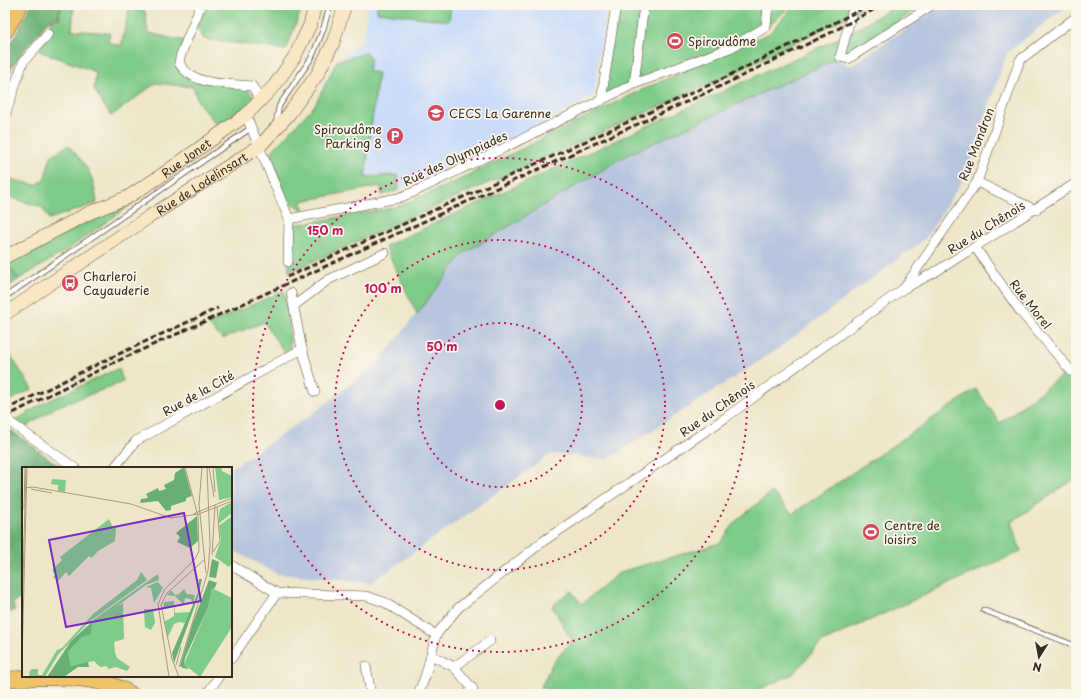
<svg xmlns="http://www.w3.org/2000/svg" width="1081" height="699" viewBox="0 0 1081 699" font-family="'Playpen Sans',sans-serif">
<rect width="100%" height="100%" fill="#fbf7ec"/>
<filter id="ink" filterUnits="userSpaceOnUse"><feTurbulence type="fractalNoise" baseFrequency=".025" numOctaves="2"/><feDisplacementMap in="SourceGraphic" scale="8" xChannelSelector="R" yChannelSelector="G"/><feConvolveMatrix kernelMatrix="1 2 1 2 8 2 1 2 1" color-interpolation-filters="sRGB"/></filter>
<filter id="wash" filterUnits="userSpaceOnUse"><feTurbulence type="fractalNoise" baseFrequency=".012" numOctaves="4" result="noise"/><feDisplacementMap in="SourceGraphic" scale="16" xChannelSelector="R" yChannelSelector="G"/><feGaussianBlur stdDeviation="0.9" result="paint"/><feColorMatrix in="noise" values="0 0 0 0 0 0 0 0 0 0 0 0 0 0 0 0 0 1.4 0 .05"/><feComposite in="paint" operator="in"/></filter>
<g filter="url(#wash)">
<rect width="100%" height="100%" fill="#ede6c8"/>
<polygon fill="#cadcf9" points="368,5 607,5 594,95 551,120 445,173 382,195 380,186 302,201 303,210 271,152 315,105 337,61 362,40"/>
<polygon fill="#b7c5de" points="942,5 1068,5 1007,53 965,176 926,238 775,351 608,459 551,454 371,583 277,574 231,549 231,469 312,414 378,363 463,254 627,155 835,58 850,66"/>
<g fill="#7fcb89" stroke="#5d7a54">
<polygon points="61,5 74,5 72,30 110,33 108,42 121,46 130,5 140,5 140,10 145,11 148,33 186,41 179,63 192,77 245,85 255,100 218,126 198,102 193,87 156,83 111,116 94,90 96,72 39,51 49,34 51,20 59,23"/>
<polygon points="207,5 303,5 286,50 204,39 197,27"/>
<polygon points="377,5 451,5 449,21 377,12"/>
<polygon points="616,5 791,5 766,29 601,101"/>
<polygon points="794,5 858,5 859,11 732,74 289,272 289,224 301,224 396,207 457,181 637,92 770,33"/>
<polygon points="897,5 921,5 848,59 840,57 627,155 463,254 417,314 385,246 846,35"/>
<polygon points="366,53 371,58 368,71 378,73 365,177 398,175 399,190 382,195 380,186 302,201 303,210 286,200 271,152 315,105 337,61"/>
<path d="M68,145C88,167 93,173 97,203L49,219L42,207L5,196V178L36,185L44,180L51,156Z"/>
<polygon points="140,198 64,252 19,279 5,261 76,227"/>
<polygon points="284,291 289,323 290,349 284,352 264,322 222,339 208,324"/>
<polygon points="5,347 32,389 5,403"/>
<polygon points="119,368 123,382 56,407 25,428 11,423 44,403"/>
<polygon points="1070,369 1076,376 1076,478 1011,522 1021,551 822,642 793,674 749,694 561,694 541,687 552,664 572,641 552,606 571,591 582,604 620,572 720,543 737,520 772,492 792,514 976,389 1000,423"/>
</g>
<g fill="#67af75" stroke="#516c4a">
<polygon points="31,5 60,5 58,20 50,19 12,66 5,87 5,55"/>
<polygon points="5,261 19,279 5,290"/>
<polygon points="5,426 62,468 23,468 23,597 13,603 15,610 5,615"/>
</g>
</g>
<g filter="url(#ink)">
<g fill="none" stroke-linecap="round" stroke-linejoin="round">
<defs>
<g id="lane">
<polyline points="276,123 279,106 312,57 323,30 330,5"/>
<polyline points="5,297 251,128"/>
<polyline points="983,610 1076,646"/>
</g>
<g id="street">
<path d="M201,5L181,54L179,63C193,87 227,83 252,86L261,101"/>
<polyline points="854,5 840,57 848,59 932,5"/>
<polyline points="634,84 644,5"/>
<polyline points="601,101 616,5"/>
<polyline points="246,115 289,219 288,262"/>
<polyline points="5,116 23,62 48,34"/>
<polyline points="977,182 1036,210"/>
<polyline points="289,219 398,198 414,192 634,84 730,48 766,27 768,5"/>
<polyline points="975,247 1020,311 1072,372"/>
<polyline points="904,288 977,182 1020,60 1076,17"/>
<polyline points="291,293 302,349 315,392"/>
<polyline points="295,305 328,280 385,253"/>
<polyline points="5,414 11,423 75,468"/>
<polyline points="114,468 136,441 302,349"/>
<polyline points="231,565 277,593 366,596 384,602 436,635"/>
<polyline points="431,655 454,667 473,689 467,694"/>
<polyline points="231,659 277,593"/>
<polyline points="366,666 371,694"/>
<polyline points="454,667 490,641"/>
<polyline points="207,694 219,676"/>
<polyline points="418,694 425,677 436,635 458,608 545,540 725,418 903,289 935,272 1076,183"/>
</g>
<g id="secondary">
<path id="s1" d="M5,257L89,213L128,197L159,177L246,115L275,85L295,56L310,25L315,5"/>
<path id="s2" d="M5,314L149,217L260,146L289,114L317,75L333,43L345,5"/>
</g>
<path id="primary" d="M5,679C43,678 98,673 131,694"/>
<polyline id="highway" points="5,30 19,5"/>
</defs>
<use href="#lane" stroke="#564638" stroke-width="6"/>
<use href="#street" stroke="#564638" stroke-width="10"/>
<use href="#secondary" stroke="#564638" stroke-width="14"/>
<use href="#primary" stroke="#564638" stroke-width="16"/>
<use href="#highway" stroke="#564638" stroke-width="18"/>
<use href="#lane" stroke="#fff" stroke-width="4.5"/>
<use href="#street" stroke="#fff" stroke-width="9"/>
<use href="#secondary" stroke="#f9e7c3" stroke-width="13"/>
<use href="#primary" stroke="#f1c369" stroke-width="15"/>
<use href="#highway" stroke="#f1c369" stroke-width="17"/>
<g stroke="#3b2a1e" stroke-width="3" stroke-dasharray="6 3" stroke-linecap="butt">
<polyline points="287,277 718,81 870,5"/>
<polyline points="5,410 108,359 218,308"/>
<polyline points="5,417 111,364 721,86 830,33 882,5"/>
</g>
</g>
</g>
<g fill="none" stroke="#c2185b" stroke-width="2" stroke-dasharray="2 4">
<circle cx="500" cy="405" r="82"/>
<circle cx="500" cy="405" r="165"/>
<circle cx="500" cy="405" r="247"/>
</g>
<defs>
<symbol id="stadium-disc" viewBox="-11 -11 22 22"><circle r="9.5" fill="#d1495b" stroke="#fbf7ec"/><path d="M0-5a6.5 5 0 1 0 0 10a6.5 5 0 1 0 0-10ZM-3.5-1.8h7v3.6h-7Z" fill="#fff"/></symbol>
<symbol id="school-disc" viewBox="-11 -11 22 22"><circle r="9.5" fill="#d1495b" stroke="#fbf7ec"/><path d="M0-5L7-2L0 1L-7-2ZM-4 1L0 2.5L4 1V4Q0 6-4 4Z" fill="#fff"/></symbol>
<symbol id="parking-disc" viewBox="-11 -11 22 22"><circle r="9.5" fill="#d1495b" stroke="#fbf7ec"/><path d="M-3.5-5.5H1a3.5 3.5 0 0 1 0 7H-1V5.5H-3.5ZM-1-3.4V-.6H.8a1.4 1.4 0 0 0 0-2.8Z" fill="#fff"/></symbol>
<symbol id="bus-disc" viewBox="-11 -11 22 22"><circle r="9.5" fill="#d1495b" stroke="#fbf7ec"/><path d="M-5-6H5V4H4V6H2V4H-2V6H-4V4H-5ZM-3.5-4V0h7V-4ZM-3.5 1.2v1.5H-2V1.2ZM2 1.2v1.5H3.5V1.2Z" fill="#fff"/></symbol>
</defs>
<g fill-rule="evenodd">
<use href="#stadium-disc" x="665" y="31" width="20" height="20"/>
<use href="#school-disc" x="426" y="103" width="20" height="20"/>
<use href="#parking-disc" x="385" y="126" width="20" height="20"/>
<use href="#bus-disc" x="60" y="273" width="20" height="20"/>
<use href="#stadium-disc" x="861" y="522" width="20" height="20"/>
</g>
<g text-anchor="middle" dominant-baseline="central" stroke-width="3.5" stroke-linejoin="round" paint-order="stroke">
<g font-size="12" fill="#3b2a1e" stroke="#fbf7ec" text-anchor="start">
<text x="688" y="41">Spiroudôme</text>
<text x="449" y="113">CECS La Garenne</text>
<text x="382" y="129" text-anchor="end">Spiroudôme<tspan x="382" dy="14">Parking 8</tspan></text>
<text x="83" y="276">Charleroi<tspan x="83" dy="14">Cayauderie</tspan></text>
<text x="884" y="525">Centre de<tspan x="884" dy="14">loisirs</tspan></text>
</g>
<g font-size="12" fill="#3b2a1e" stroke="#fbf7ec">
<text transform="translate(976 144) rotate(-69)">Rue Mondron</text>
<text stroke="none"><textPath href="#s1" startOffset="207">Rue Jonet</textPath></text>
<text transform="translate(455 158) rotate(-25)">Rue des Olympiades</text>
<text stroke="none"><textPath href="#s2" startOffset="236">Rue de Lodelinsart</textPath></text>
<text transform="translate(986 227) rotate(-32)">Rue du Chênois</text>
<text transform="translate(1031 304) rotate(52)">Rue Morel</text>
<text transform="translate(198 393) rotate(-29)">Rue de la Cité</text>
<text transform="translate(717 408) rotate(-35)">Rue du Chênois</text>
</g>
</g>
<g transform="translate(22 467)">
<rect width="210" height="210" fill="#ede6c8"/>
<path d="M193,0H199L200,4L210,9V30L197,33ZM30,12L44,13L43,25L36,24V18L29,17ZM210,35V46L196,57L198,42ZM210,49V96L207,100L193,90L199,73L197,59ZM87,52L91,61H94L93,74L76,84L70,91L67,89L47,109L44,105L36,114L31,110L33,108L30,103L40,93L38,90ZM119,105L125,113L67,155L36,188L23,210H7L8,203L11,202H16V208H20L35,183L40,181L71,147L115,113ZM136,107L137,113L124,118L94,140L101,136L102,172L92,175L93,186L95,191L108,200L105,204L94,200L86,202L85,199L78,200L72,194L49,199L46,185L60,170L67,167L71,153ZM136,115L141,121L132,136L129,121L124,120ZM190,121L210,131V160L178,210L162,197L186,140ZM162,122L165,127L173,128L171,137L169,132L163,131L162,138L153,129L145,128L149,123L153,128L157,127ZM152,134L153,146L168,145L163,156L157,155L152,157L146,170L142,155L152,149V139L141,141L142,135ZM122,142H131L133,156L129,163L123,160Z" fill="#7fcb89"/>
<path d="M162,0L170,29L164,31V34L149,39V43L144,44L136,34L118,36L119,32L126,31L124,27L136,21L137,24L144,22L142,18L152,13L153,6ZM175,49L176,74L168,81L155,75L158,70L154,66ZM190,92L197,95L194,111L187,110ZM177,112H180L176,130L152,196L150,186L176,126ZM187,113L195,116L192,122L190,121L186,140L163,191L162,197L167,202L161,201L158,199L171,155ZM70,155L69,167L60,170L46,185L49,199L66,195L67,200H56L42,210H25L49,174Z" fill="#67af75"/>
<path fill="none" stroke="#a69b84" stroke-width="1" d="M180,0L177,37L184,106M187,0L192,30M191,0L193,25M2,21L11,20L109,37L149,51L177,47L210,34M9,22L30,26M2,42L3,0M171,47L210,31M191,85L198,74L195,40M190,88L193,38M0,93L1,71M0,149L4,0M0,194L5,0M154,198L159,180M157,200L186,104L188,78L185,0M147,210L136,137L143,122L173,92L177,84L176,49L163,0M157,210L150,192L139,138L145,126L182,93"/>
<path fill="#7b2cbf" fill-opacity="0.15" stroke="#7b2cbf" stroke-width="2" d="M162,46L179,134L44,160L27,73Z"/>
<rect width="210" height="210" fill="none" stroke="#3b2a1e" stroke-width="2"/>
</g>
<circle cx="500" cy="405" r="6" fill="#c2185b" stroke="#fbf7ec" stroke-width="2"/>
<g font-size="12" text-anchor="middle" font-weight="bold" fill="#c2185b" stroke="#fbf7ec" stroke-width="3.5" stroke-linejoin="round" paint-order="stroke">
<text x="325" y="235">150 m</text>
<text x="383" y="293">100 m</text>
<text x="442" y="351">50 m</text>
</g>
<rect width="1081" height="699" fill="none" stroke="#fbf7ec" stroke-width="20"/>
<g transform="translate(1039 657) rotate(191)" stroke="#fbf7ec" stroke-width="3" paint-order="stroke">
<path d="M0-3L7 15L0 10L-7 15Z" fill="#3b2a1e"/>
<text y="-6" font-size="11" font-weight="bold" text-anchor="middle" fill="#3b2a1e">N</text>
</g>
</svg>
